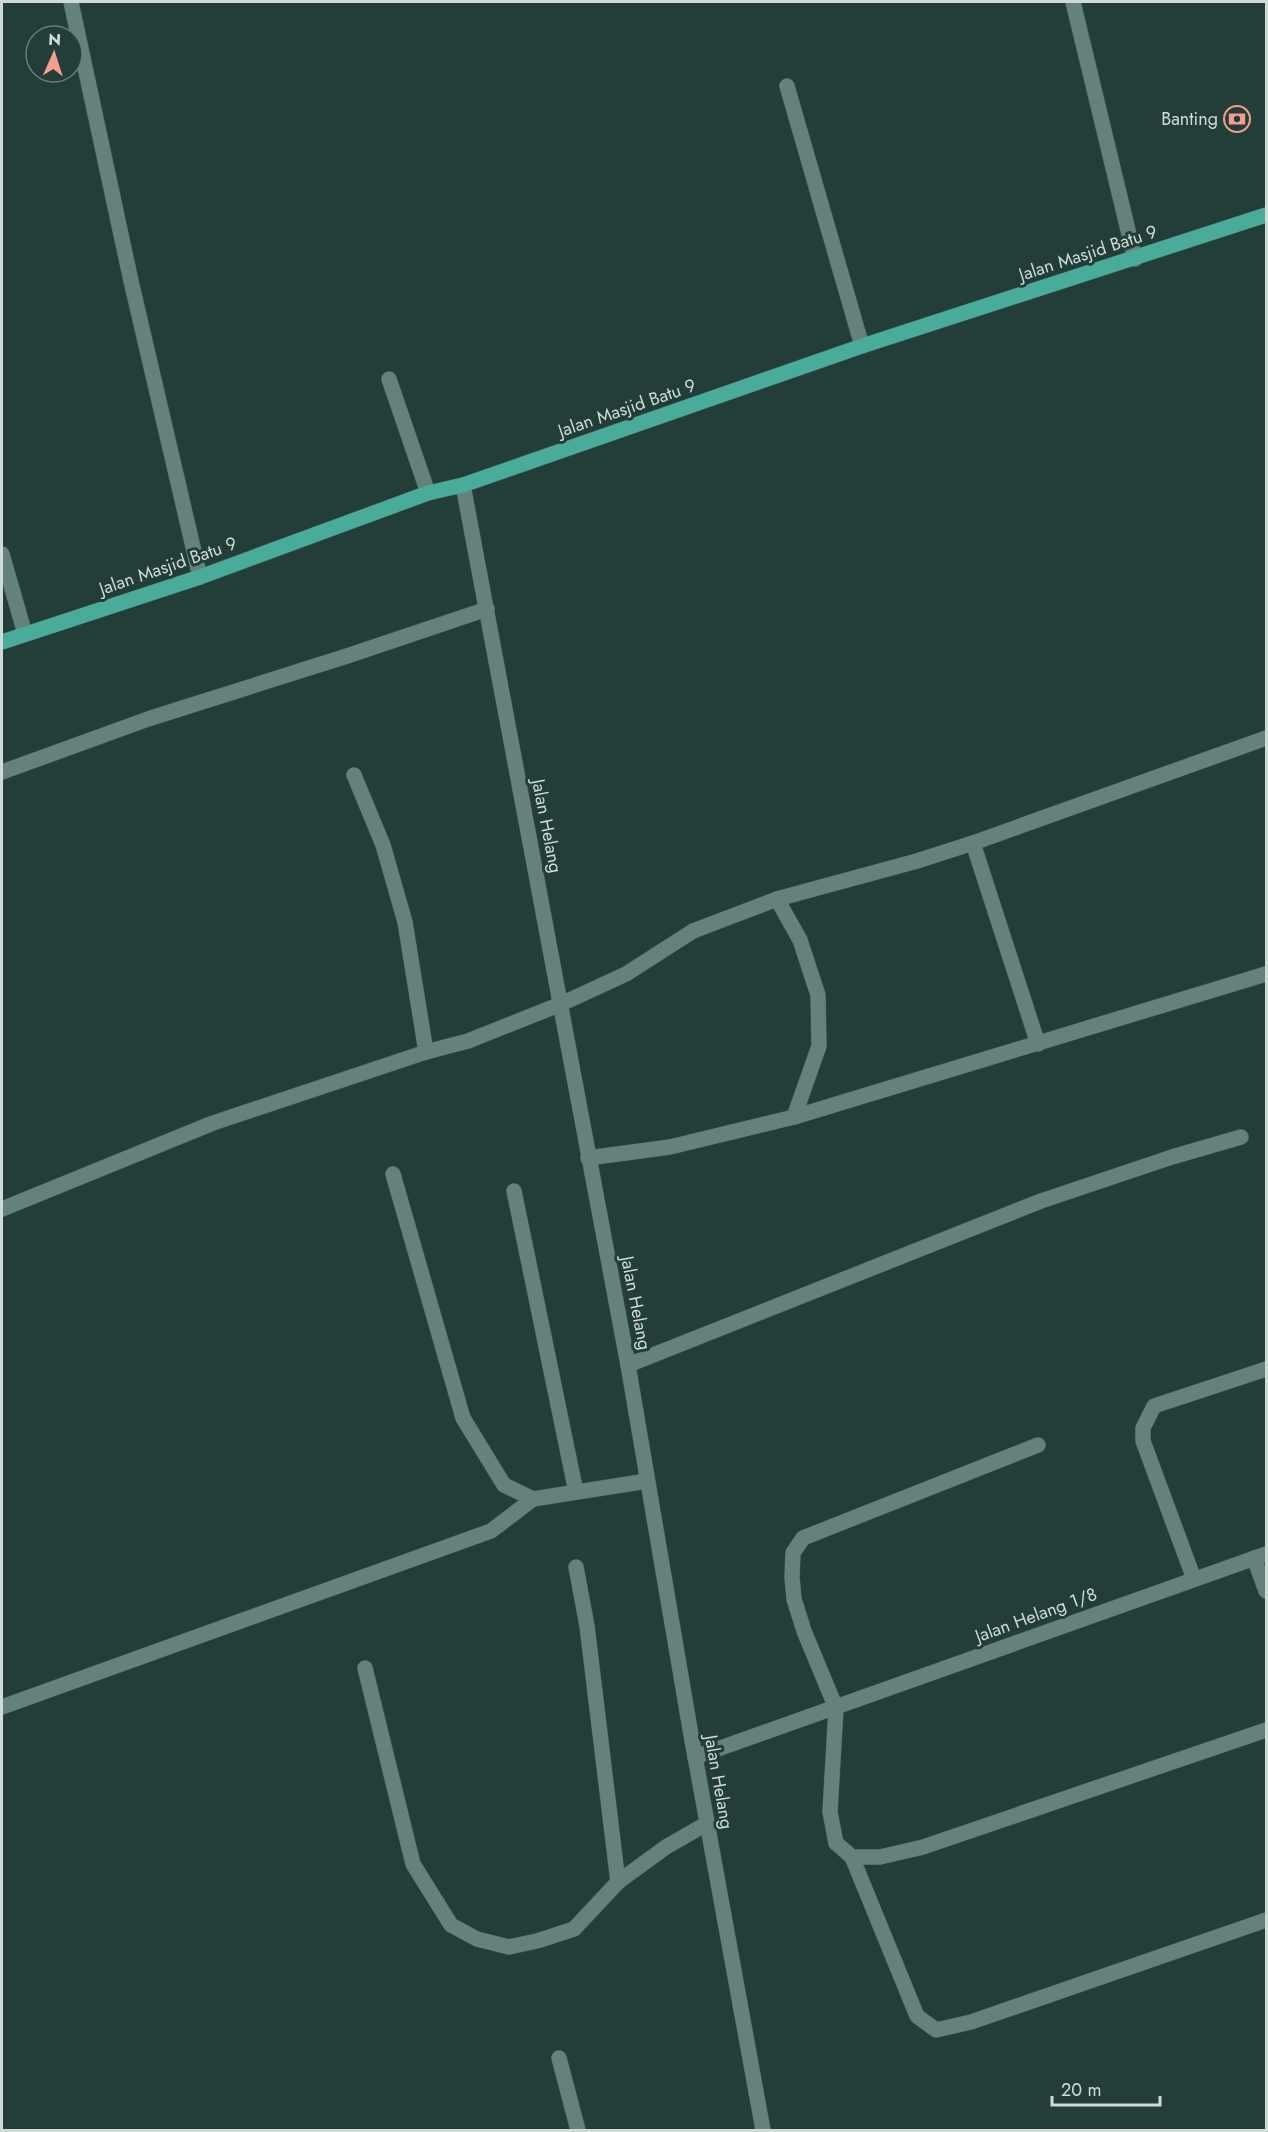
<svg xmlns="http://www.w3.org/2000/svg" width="1268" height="2132" viewBox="0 0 1268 2132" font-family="Jost,sans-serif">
<rect width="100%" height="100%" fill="#233d38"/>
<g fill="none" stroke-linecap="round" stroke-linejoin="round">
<defs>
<g id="minor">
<polyline points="71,2 131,281 200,577"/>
<polyline points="1073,2 1135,259"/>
<polyline points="787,86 862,346"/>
<polyline points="389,379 428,493"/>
<polyline points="463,485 628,1365 690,1729 763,2130"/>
<polyline points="2,554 25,634"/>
<polyline points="2,772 148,719 347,656 487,609"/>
<polyline points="354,775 383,845 405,922 426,1052"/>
<polyline points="973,843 1038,1044"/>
<polyline points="777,899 800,940 818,995 819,1046 794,1117"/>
<polyline points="588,1158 670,1147 794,1117 1266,974"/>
<polyline points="393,1174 463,1418 504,1485 533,1499"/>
<polyline points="514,1191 576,1492"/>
<polyline points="2,1209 213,1123 426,1052 468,1041 561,1004 626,974 693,931 777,899 917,861 973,843 1266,738"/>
<polyline points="628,1365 1041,1201 1172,1157 1241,1137"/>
<polyline points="1038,1445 803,1538 793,1553 792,1577 794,1599 804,1631 836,1708 830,1812 836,1843 852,1857 880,1857 923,1847 1266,1730"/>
<polyline points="1254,1558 1266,1591"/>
<polyline points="576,1567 587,1626 618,1882"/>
<polyline points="1194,1579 1143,1441 1143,1428 1154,1406 1266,1369"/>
<polyline points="365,1668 413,1864 451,1925 477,1939 509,1947 537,1941 574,1929 618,1882 666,1847 706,1824"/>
<polyline points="2,1707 491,1531 533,1499 647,1481"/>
<polyline points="695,1757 1266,1554"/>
<polyline points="852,1857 917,2016 936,2030 971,2022 1266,1920"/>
<polyline points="559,2058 578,2130"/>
</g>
<polyline id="major" points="2,642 200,577 428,493 463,485 862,346 1266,215"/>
</defs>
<use href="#minor" stroke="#445b56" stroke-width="16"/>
<use href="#major" stroke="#445b56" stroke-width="16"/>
<use href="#minor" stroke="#65817b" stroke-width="15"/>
<use href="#major" stroke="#49ac9b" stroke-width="15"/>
</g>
<defs>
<symbol id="bank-ring" viewBox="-11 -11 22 22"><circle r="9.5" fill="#233d38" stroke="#f59d8f" stroke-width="1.5"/><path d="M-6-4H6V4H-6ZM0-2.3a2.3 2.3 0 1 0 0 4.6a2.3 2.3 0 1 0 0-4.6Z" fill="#f59d8f"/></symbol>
</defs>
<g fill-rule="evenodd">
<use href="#bank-ring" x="1222" y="104" width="30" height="30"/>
</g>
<g text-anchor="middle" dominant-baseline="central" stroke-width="6" stroke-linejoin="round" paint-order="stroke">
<g font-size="18" fill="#cddcd8" stroke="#233d38" text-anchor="end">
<text x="1218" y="119">Banting</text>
</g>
<g font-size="18" fill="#cddcd8" stroke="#233d38">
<text transform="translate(1088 253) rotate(-18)">Jalan Masjid Batu 9</text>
<text transform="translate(627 408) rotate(-19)">Jalan Masjid Batu 9</text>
<text transform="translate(168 566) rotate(-19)">Jalan Masjid Batu 9</text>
<text transform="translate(547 826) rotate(79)">Jalan Helang</text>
<text transform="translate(636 1303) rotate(79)">Jalan Helang</text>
<text transform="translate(1036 1615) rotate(-20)">Jalan Helang 1/8</text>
<text transform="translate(719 1782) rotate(80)">Jalan Helang</text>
</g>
</g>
<rect width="1268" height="2132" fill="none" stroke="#cddcd8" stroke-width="6"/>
<g transform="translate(54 54) rotate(3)"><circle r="28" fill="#233d38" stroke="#677d78" stroke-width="1.5"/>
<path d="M0-4.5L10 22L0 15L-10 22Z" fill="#f59d8f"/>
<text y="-9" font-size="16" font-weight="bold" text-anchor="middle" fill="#cddcd8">N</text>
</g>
<path d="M1052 2096v9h108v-9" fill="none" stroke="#cddcd8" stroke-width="3"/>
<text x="1061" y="2096" font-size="18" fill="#cddcd8" stroke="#233d38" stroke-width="4.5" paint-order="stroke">20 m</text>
</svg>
